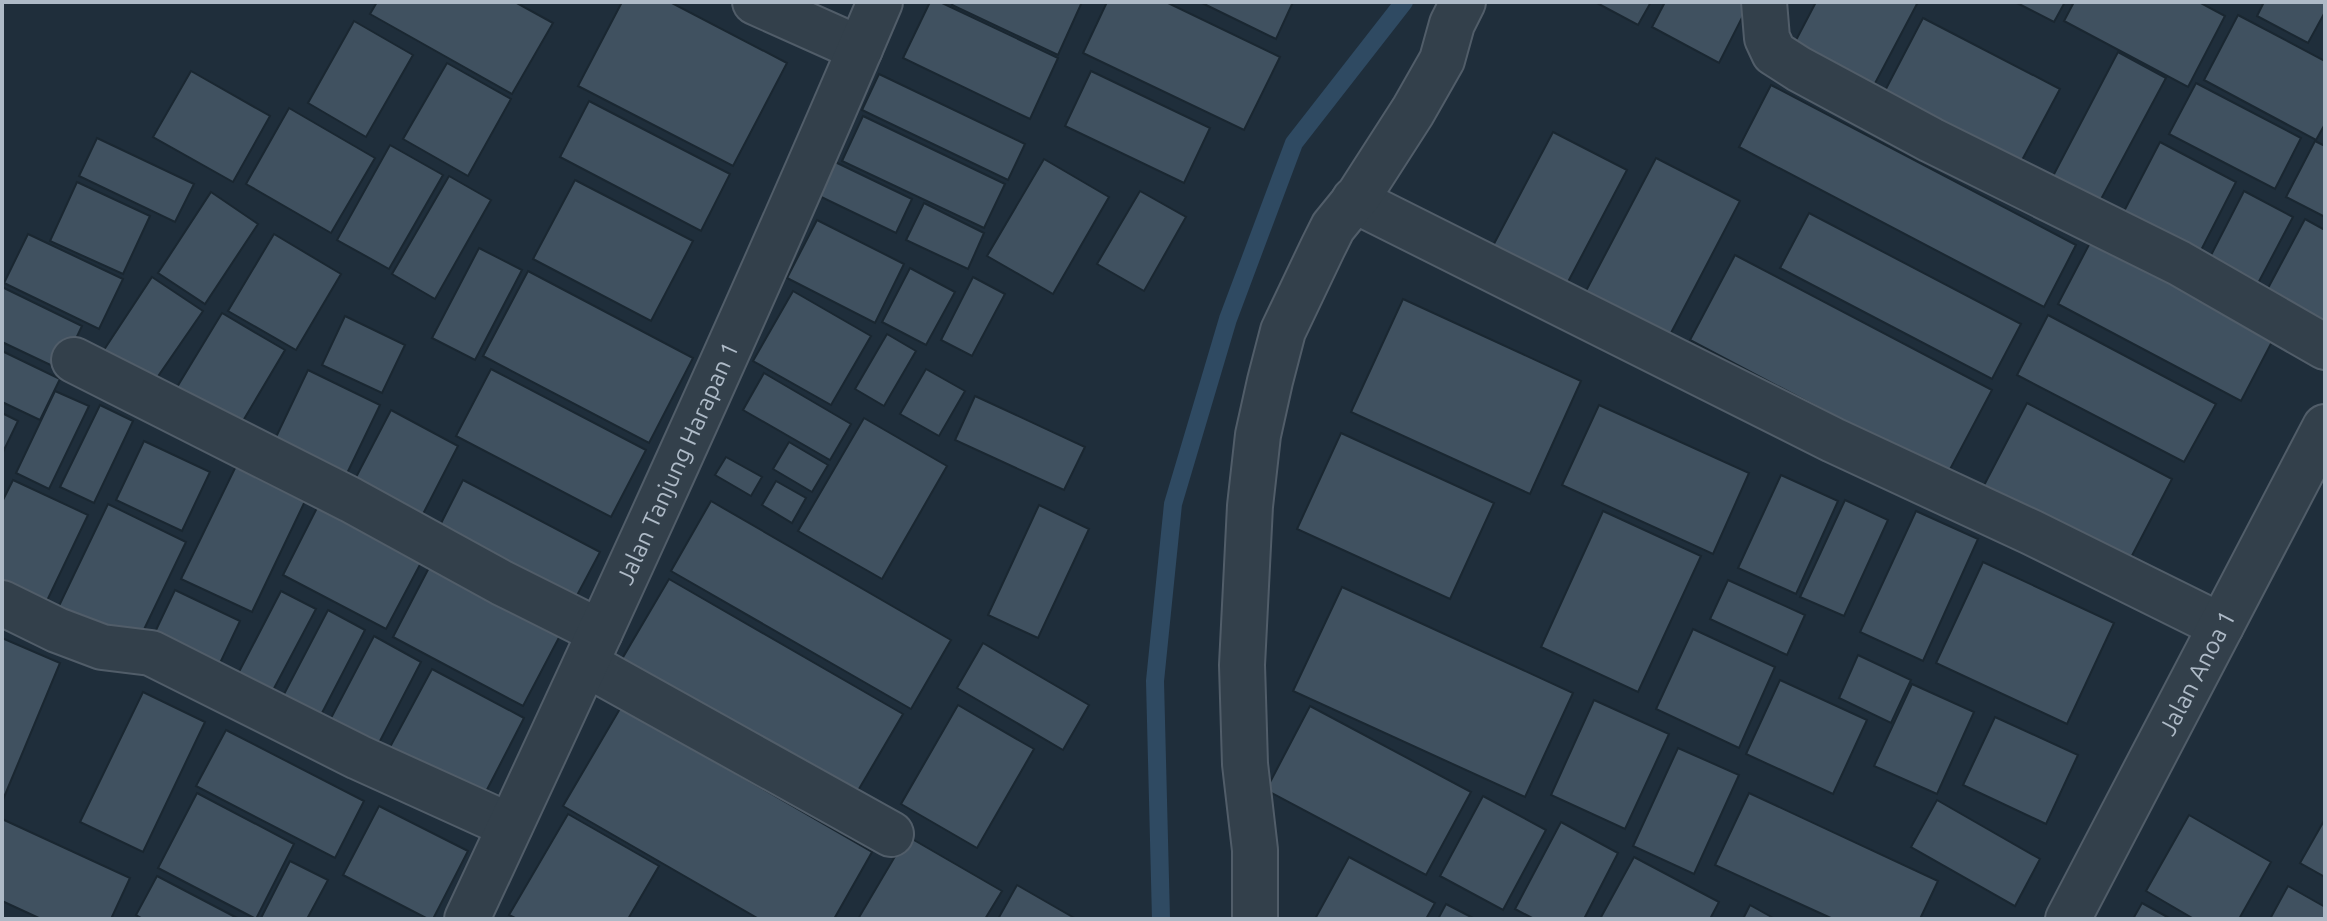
<svg xmlns="http://www.w3.org/2000/svg" width="2327" height="921" viewBox="0 0 2327 921" font-family="Ubuntu,sans-serif">
<rect width="100%" height="100%" fill="#1f2e3b"/>
<g fill="none" stroke-linecap="round" stroke-linejoin="round">
<polyline stroke="#2f4a62" stroke-width="18" points="1161,919 1155,681 1173,504 1228,319 1294,143 1404,2"/>
</g>
<g fill="#405160" stroke="#1a2731" stroke-width="2">
<polygon points="377,2 515,2 553,23 512,94 370,14"/>
<polygon points="622,2 670,2 787,63 733,166 578,86"/>
<polygon points="930,2 940,2 1058,58 1030,119 903,58"/>
<polygon points="953,2 1082,2 1058,55 952,5"/>
<polygon points="1107,2 1166,2 1280,57 1244,130 1083,53"/>
<polygon points="1200,2 1293,2 1276,39"/>
<polygon points="1595,2 1651,2 1638,25"/>
<polygon points="1665,2 1750,2 1719,63 1652,27"/>
<polygon points="1816,2 1918,2 1863,106 1783,65"/>
<polygon points="2015,2 2065,2 2054,22"/>
<polygon points="2074,2 2199,2 2225,16 2188,87 2064,21"/>
<polygon points="2264,2 2325,2 2325,12 2308,43 2257,16"/>
<polygon points="2238,15 2325,61 2325,124 2316,140 2204,80"/>
<polygon points="1923,18 2060,89 2013,177 1877,106"/>
<polygon points="354,21 413,55 366,137 308,103"/>
<polygon points="2118,52 2166,78 2100,201 2053,176"/>
<polygon points="447,63 511,99 468,176 403,139"/>
<polygon points="191,71 270,116 233,182 153,137"/>
<polygon points="1091,71 1210,128 1184,183 1065,126"/>
<polygon points="879,74 1025,144 1008,180 862,110"/>
<polygon points="2196,83 2301,138 2275,189 2169,134"/>
<polygon points="1771,85 2076,245 2044,307 1739,147"/>
<polygon points="589,101 730,174 701,231 560,157"/>
<polygon points="289,108 375,158 331,233 246,184"/>
<polygon points="863,116 1005,184 984,228 842,161"/>
<polygon points="1553,132 1627,170 1560,297 1486,259"/>
<polygon points="97,138 194,184 175,222 79,176"/>
<polygon points="2315,141 2325,146 2325,217 2286,197"/>
<polygon points="2160,142 2236,182 2197,258 2120,219"/>
<polygon points="390,145 443,175 389,269 337,240"/>
<polygon points="1656,158 1740,201 1661,352 1577,308"/>
<polygon points="1044,159 1109,197 1053,294 987,256"/>
<polygon points="831,160 912,199 896,233 815,194"/>
<polygon points="449,176 491,200 435,299 392,274"/>
<polygon points="575,180 693,241 651,321 533,259"/>
<polygon points="77,182 150,216 123,274 50,241"/>
<polygon points="1140,191 1186,217 1144,291 1097,264"/>
<polygon points="2244,191 2293,217 2255,289 2206,265"/>
<polygon points="211,192 258,224 205,304 158,273"/>
<polygon points="924,203 984,233 968,269 906,240"/>
<polygon points="1809,213 2021,324 1992,379 1780,268"/>
<polygon points="2305,219 2325,230 2325,337 2259,305"/>
<polygon points="817,220 904,264 875,323 787,278"/>
<polygon points="28,234 123,279 99,329 4,283"/>
<polygon points="274,234 341,274 296,350 228,311"/>
<polygon points="2092,239 2275,336 2241,401 2058,304"/>
<polygon points="479,248 522,270 475,360 432,338"/>
<polygon points="1735,255 1992,390 1947,475 1690,340"/>
<polygon points="910,268 955,292 926,345 882,322"/>
<polygon points="528,271 693,358 649,443 483,356"/>
<polygon points="152,277 203,311 143,398 94,365"/>
<polygon points="973,277 1005,294 972,356 941,340"/>
<polygon points="2,287 82,326 61,370 2,342"/>
<polygon points="793,291 871,336 831,405 753,361"/>
<polygon points="1403,299 1581,381 1530,494 1351,412"/>
<polygon points="222,313 285,350 234,436 171,397"/>
<polygon points="2048,315 2216,404 2184,462 2017,375"/>
<polygon points="345,316 405,345 382,393 322,365"/>
<polygon points="887,334 916,351 884,406 855,389"/>
<polygon points="2,351 60,379 40,420 2,402"/>
<polygon points="491,369 646,450 611,517 456,436"/>
<polygon points="926,369 965,391 939,436 900,414"/>
<polygon points="308,370 380,405 338,492 266,458"/>
<polygon points="764,373 851,424 830,460 743,410"/>
<polygon points="55,391 89,406 49,489 16,473"/>
<polygon points="975,396 1085,447 1064,490 955,440"/>
<polygon points="2027,403 2172,479 2113,592 1968,516"/>
<polygon points="100,405 133,421 94,503 60,487"/>
<polygon points="1599,405 1749,473 1713,554 1562,485"/>
<polygon points="391,410 458,446 407,545 339,510"/>
<polygon points="2,413 18,421 2,454"/>
<polygon points="864,418 947,466 882,579 798,531"/>
<polygon points="1341,433 1494,503 1450,599 1297,529"/>
<polygon points="144,441 210,472 182,531 116,500"/>
<polygon points="789,442 828,465 812,492 773,469"/>
<polygon points="726,457 762,477 751,496 715,475"/>
<polygon points="237,464 307,497 252,612 181,579"/>
<polygon points="1781,475 1838,501 1796,594 1738,568"/>
<polygon points="13,480 88,515 43,609 2,590 2,502"/>
<polygon points="463,480 600,552 565,618 429,547"/>
<polygon points="776,481 806,498 792,523 762,505"/>
<polygon points="1845,500 1888,520 1844,616 1800,597"/>
<polygon points="711,501 951,640 911,709 671,571"/>
<polygon points="320,502 424,557 386,629 283,575"/>
<polygon points="108,504 186,542 137,644 58,608"/>
<polygon points="1039,505 1089,529 1038,638 988,615"/>
<polygon points="1603,511 1701,556 1638,692 1541,647"/>
<polygon points="1916,511 1978,539 1923,661 1860,632"/>
<polygon points="433,560 564,628 523,706 393,637"/>
<polygon points="1983,562 2114,623 2067,724 1936,663"/>
<polygon points="669,579 903,714 856,794 622,659"/>
<polygon points="1728,580 1805,615 1787,655 1710,619"/>
<polygon points="1342,587 1573,693 1525,797 1293,691"/>
<polygon points="175,590 240,621 212,680 147,649"/>
<polygon points="281,591 316,609 262,711 228,693"/>
<polygon points="328,610 365,630 309,738 271,719"/>
<polygon points="1693,629 1775,667 1739,748 1656,709"/>
<polygon points="374,636 421,662 367,766 319,741"/>
<polygon points="2,638 60,663 2,802"/>
<polygon points="983,643 1089,705 1063,750 957,688"/>
<polygon points="1858,655 1911,680 1891,723 1839,698"/>
<polygon points="432,669 524,718 477,809 383,760"/>
<polygon points="1780,680 1867,720 1833,794 1746,754"/>
<polygon points="1912,684 1974,712 1937,794 1874,766"/>
<polygon points="143,692 205,722 143,852 80,822"/>
<polygon points="1594,700 1669,734 1625,829 1551,795"/>
<polygon points="958,705 1034,749 977,848 901,804"/>
<polygon points="1310,706 1471,792 1426,875 1266,790"/>
<polygon points="621,707 872,852 834,919 759,919 563,806"/>
<polygon points="1995,717 2078,755 2046,824 1963,785"/>
<polygon points="226,730 364,801 335,858 196,786"/>
<polygon points="1678,748 1739,775 1694,874 1633,846"/>
<polygon points="197,793 294,844 256,919 158,868"/>
<polygon points="1749,793 1938,881 1920,919 1833,919 1715,865"/>
<polygon points="1483,796 1546,830 1503,910 1440,876"/>
<polygon points="1937,800 2040,859 2015,906 1911,847"/>
<polygon points="379,806 468,851 433,919 428,919 343,875"/>
<polygon points="568,814 659,866 628,919 517,919 509,915"/>
<polygon points="2189,815 2271,862 2239,919 2194,919 2146,891"/>
<polygon points="2,819 130,878 111,919 41,919 2,901"/>
<polygon points="2325,819 2325,877 2300,863"/>
<polygon points="1561,822 1618,853 1584,919 1534,919 1515,909"/>
<polygon points="907,836 1002,891 985,919 858,919"/>
<polygon points="1349,857 1435,903 1426,919 1315,919"/>
<polygon points="1634,857 1719,902 1710,919 1600,919"/>
<polygon points="290,861 328,880 307,919 262,919 261,918"/>
<polygon points="157,876 239,919 143,919 136,915"/>
<polygon points="1017,885 1076,919 998,919"/>
<polygon points="2288,886 2325,907 2325,919 2270,919"/>
<polygon points="2142,903 2171,919 2133,919"/>
<polygon points="1446,904 1475,919 1438,919"/>
<polygon points="1750,905 1775,919 1743,919"/>
</g>
<g fill="none" stroke-linecap="round" stroke-linejoin="round">
<defs>
<g id="minor">
<polyline points="755,2 860,49"/>
<polyline points="1764,2 1767,38 1774,53 1799,69 1931,140 2179,263 2325,347"/>
<polyline points="1354,200 1833,440 2031,532 2221,626"/>
<polyline points="74,360 351,500 502,583 600,632"/>
<polyline points="2,603 57,630 102,647 151,653 358,757 510,826"/>
<polyline points="586,664 891,834"/>
<path id="s1" d="M467,919C609,615 749,310 880,2"/>
<polyline points="1255,919 1255,850 1245,764 1242,665 1250,506 1258,435 1270,381 1283,331 1323,247 1333,227 1359,195 1413,111 1442,60 1452,24 1463,2"/>
<path id="s2" d="M2068,919L2325,427"/>
</g>
</defs>
<use href="#minor" stroke="#515d69" stroke-width="48"/>
<use href="#minor" stroke="#33404b" stroke-width="44"/>
</g>
<g text-anchor="middle" dominant-baseline="central" stroke-width="6" stroke-linejoin="round" paint-order="stroke">
<g font-size="24" fill="#aebac7" stroke="#19252f">
<text stroke="none"><textPath href="#s1" startOffset="502">Jalan Tanjung Harapan 1</textPath></text>
<text stroke="none"><textPath href="#s2" startOffset="278">Jalan Anoa 1</textPath></text>
</g>
</g>
<rect width="2327" height="921" fill="none" stroke="#aebac7" stroke-width="8"/>
</svg>
